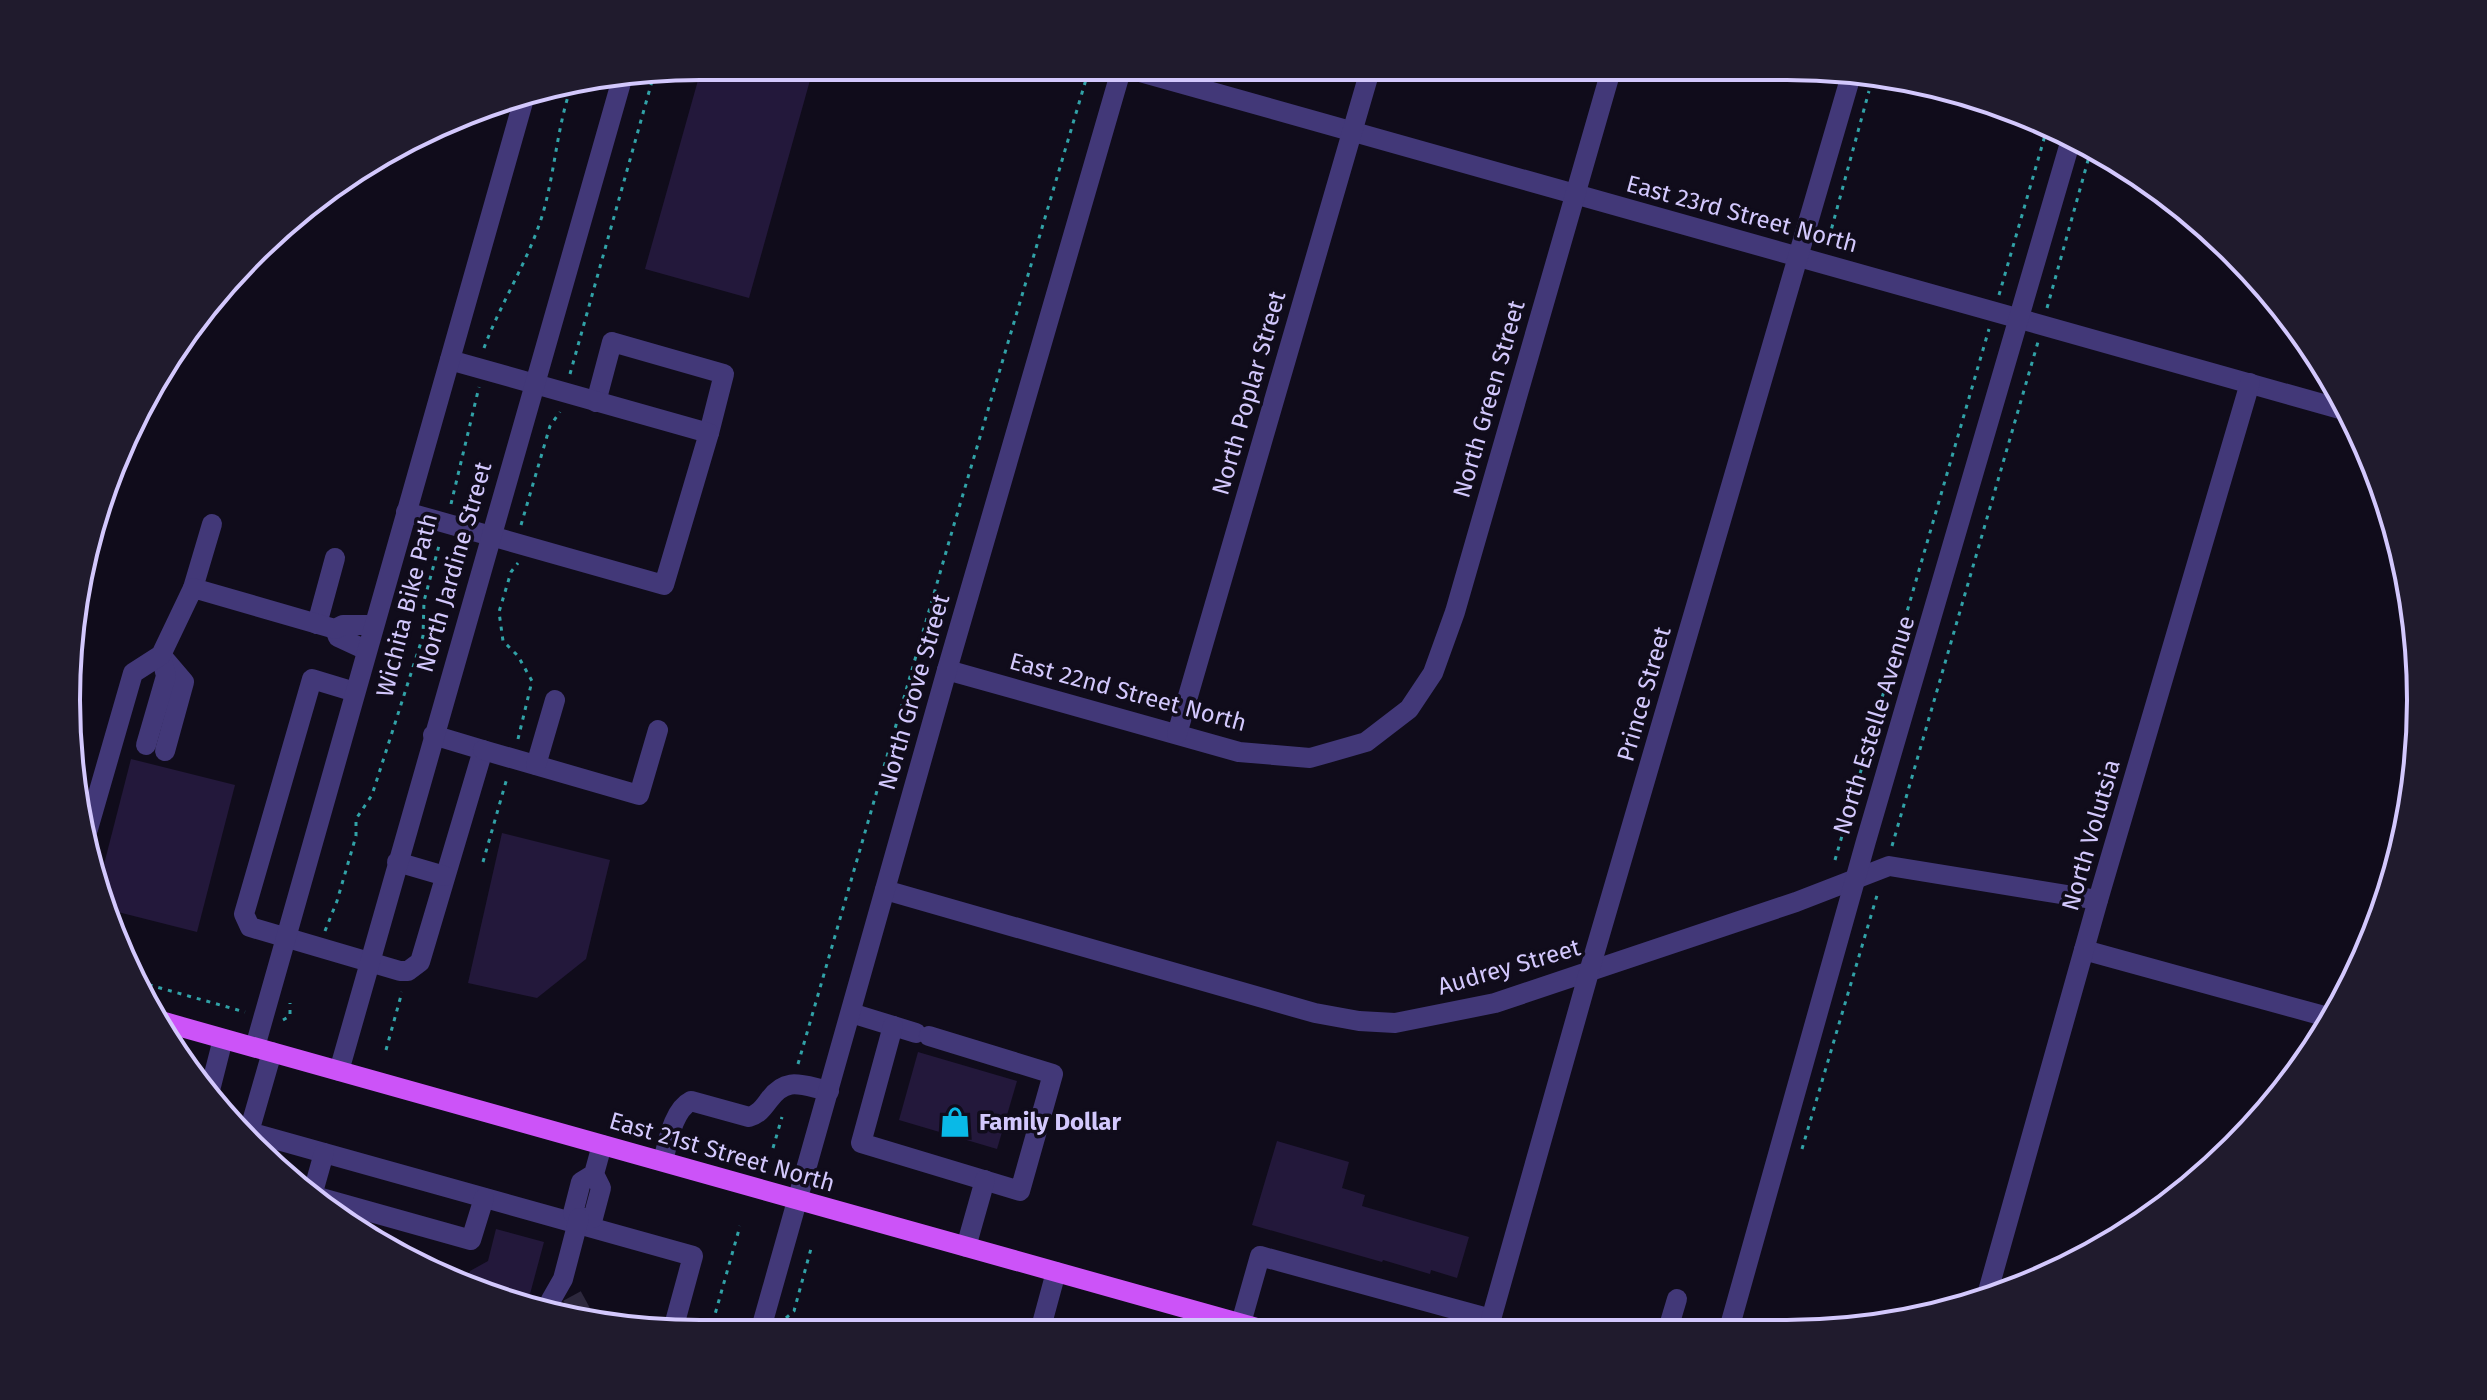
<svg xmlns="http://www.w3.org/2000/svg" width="2487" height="1400" viewBox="0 0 2487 1400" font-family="'Fira Sans',sans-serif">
<rect width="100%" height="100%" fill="#100c1b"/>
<g fill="#23183b">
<polygon points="702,66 814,66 749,298 645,269"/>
<polygon points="131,759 235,785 197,932 106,909 100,880"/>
<polygon points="502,833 610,860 586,959 537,998 468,983"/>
<polygon points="918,1052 1017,1081 997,1149 899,1120"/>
<polygon points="1277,1141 1349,1162 1342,1188 1365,1195 1362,1206 1469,1237 1457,1278 1431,1270 1430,1274 1383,1260 1382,1262 1252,1225"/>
<polygon points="496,1229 544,1242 530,1294 513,1304 497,1300 466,1286 470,1271 488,1261"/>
</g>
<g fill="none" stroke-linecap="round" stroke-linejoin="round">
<polyline stroke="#2d283d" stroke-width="20" stroke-dasharray="20 10" stroke-linecap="butt" points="572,1296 584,1318"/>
<g stroke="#31a2a7" stroke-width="3" stroke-dasharray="4 6" stroke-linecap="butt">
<polyline points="1829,238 1869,91"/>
<polyline points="1999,295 2048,125"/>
<polyline points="2047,308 2092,146"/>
<path d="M484,348C501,302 529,260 543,213C555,171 557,128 571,87"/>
<polyline points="570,374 654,74"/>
<polyline points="451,504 479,387"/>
<polyline points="521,525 550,426 560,412"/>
<polyline points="518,739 532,681 518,656 503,641 499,612 511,572 518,563"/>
<polyline points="1892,846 2038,342"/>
<polyline points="1835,860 1989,329"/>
<polyline points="483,862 507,778"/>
<polyline points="325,931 337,901 356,836 356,819 372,795 423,636 424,601 440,542"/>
<polyline points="139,982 245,1012"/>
<polyline points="283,1020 290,1016 290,1003"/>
<polyline points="386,1050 402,992"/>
<polyline points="798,1064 953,528 1090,66"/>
<polyline points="773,1148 782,1117"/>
<polyline points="1802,1149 1878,892"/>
<polyline points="786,1318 794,1311 812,1245"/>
<polyline points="710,1332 740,1226"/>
</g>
<g stroke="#423878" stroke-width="20">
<polyline points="1119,66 2351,412"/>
<polyline points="596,402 612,342 724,374 709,433"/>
<polyline points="406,512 664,585 709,433 450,360"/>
<polyline points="193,588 212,524"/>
<polyline points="317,624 335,558"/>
<polyline points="335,629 338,637 366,650"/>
<polyline points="161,655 184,682 165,751"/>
<polyline points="947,670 1239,752 1310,758 1366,742 1409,709 1433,673 1455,612 1612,67"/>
<polyline points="355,692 312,679 244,914 250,927 400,971 408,971 420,962 483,750 433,735"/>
<polyline points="1177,734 1371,67"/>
<polyline points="146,745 166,676 161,655"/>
<polyline points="483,750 639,795 658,730"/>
<polyline points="536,765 555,700"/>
<polyline points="88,829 133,673 161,655 193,588 335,629 343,625 373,625"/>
<polyline points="397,862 445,876"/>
<polyline points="885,890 1315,1013 1359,1021 1395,1023 1495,1003 1796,902 1889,866 2098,900"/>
<polyline points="2084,950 2335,1019"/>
<polyline points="851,1013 916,1033"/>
<polyline points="893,1026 861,1143 1020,1191 1053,1074 929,1036"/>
<polyline points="255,1047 525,95"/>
<polyline points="272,1052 249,1132 693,1256 672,1333"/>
<polyline points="339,1071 622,79"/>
<polyline points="209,1094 223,1039"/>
<path d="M663,1161C668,1142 673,1110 691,1101L749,1117C759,1114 763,1108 769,1100C787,1075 803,1086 829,1091"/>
<polyline points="594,1174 601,1188 593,1218 579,1218 573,1213 581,1182 594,1174 602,1145"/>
<polyline points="313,1192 324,1153"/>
<polyline points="321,1198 471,1240 484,1198"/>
<polyline points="966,1247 985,1180"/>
<polyline points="1985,1302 2098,900 2250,383"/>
<polyline points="549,1311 551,1300 563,1279 579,1218"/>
<polyline points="1241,1323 1260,1256 1491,1319"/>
<polyline points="1668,1329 1677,1299"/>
<polyline points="1729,1329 1866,841 2072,136"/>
<polyline points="1488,1330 1589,972 1852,72"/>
<polyline points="1040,1331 1056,1272"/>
<polyline points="760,1332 947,670 1122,67"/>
</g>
<polyline stroke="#cc53f8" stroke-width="20" points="164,1022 1267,1331"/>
</g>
<defs>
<symbol id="shop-bare" viewBox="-9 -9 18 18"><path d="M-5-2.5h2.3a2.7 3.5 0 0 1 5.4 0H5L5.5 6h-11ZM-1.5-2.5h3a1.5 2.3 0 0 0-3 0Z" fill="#09b9e7" stroke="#100c1b" stroke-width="2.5" paint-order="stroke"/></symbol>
</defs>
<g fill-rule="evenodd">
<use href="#shop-bare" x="933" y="1100" width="44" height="44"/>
</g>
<g text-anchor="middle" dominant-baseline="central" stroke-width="7" stroke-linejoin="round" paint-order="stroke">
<g font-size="24" fill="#d3c8fd" stroke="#100c1b">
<text transform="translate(1742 214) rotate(15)">East 23rd Street North</text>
<text transform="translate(1249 393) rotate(-74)">North Poplar Street</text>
<text transform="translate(1489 399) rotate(-74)">North Green Street</text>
<text transform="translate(454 567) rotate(-74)">North Jardine Street</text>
<text transform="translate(407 605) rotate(-76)">Wichita Bike Path</text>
<text transform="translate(914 692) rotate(-74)">North Grove Street</text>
<text transform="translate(1128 692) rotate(15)">East 22nd Street North</text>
<text transform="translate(1644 694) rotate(-74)">Prince Street</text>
<text transform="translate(1874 725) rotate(-73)">North Estelle Avenue</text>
<text transform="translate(2091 835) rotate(-74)">North Volutsia</text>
<text transform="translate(1509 967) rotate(-16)">Audrey Street</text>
<text transform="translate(722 1152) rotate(16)">East 21st Street North</text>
</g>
<g font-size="24" font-weight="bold" fill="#d3c8fd" stroke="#100c1b" text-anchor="start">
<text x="979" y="1122">Family Dollar</text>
</g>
</g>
<path d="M0 0H2487V1400H0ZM700 80H1787A620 620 0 0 1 2407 700V700A620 620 0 0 1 1787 1320H700A620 620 0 0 1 80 700V700A620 620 0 0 1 700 80Z" fill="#201b2d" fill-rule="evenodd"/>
<path fill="none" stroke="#d3c8fd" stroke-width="4" d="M700 80H1787A620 620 0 0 1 2407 700V700A620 620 0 0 1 1787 1320H700A620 620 0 0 1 80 700V700A620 620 0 0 1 700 80Z"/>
</svg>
